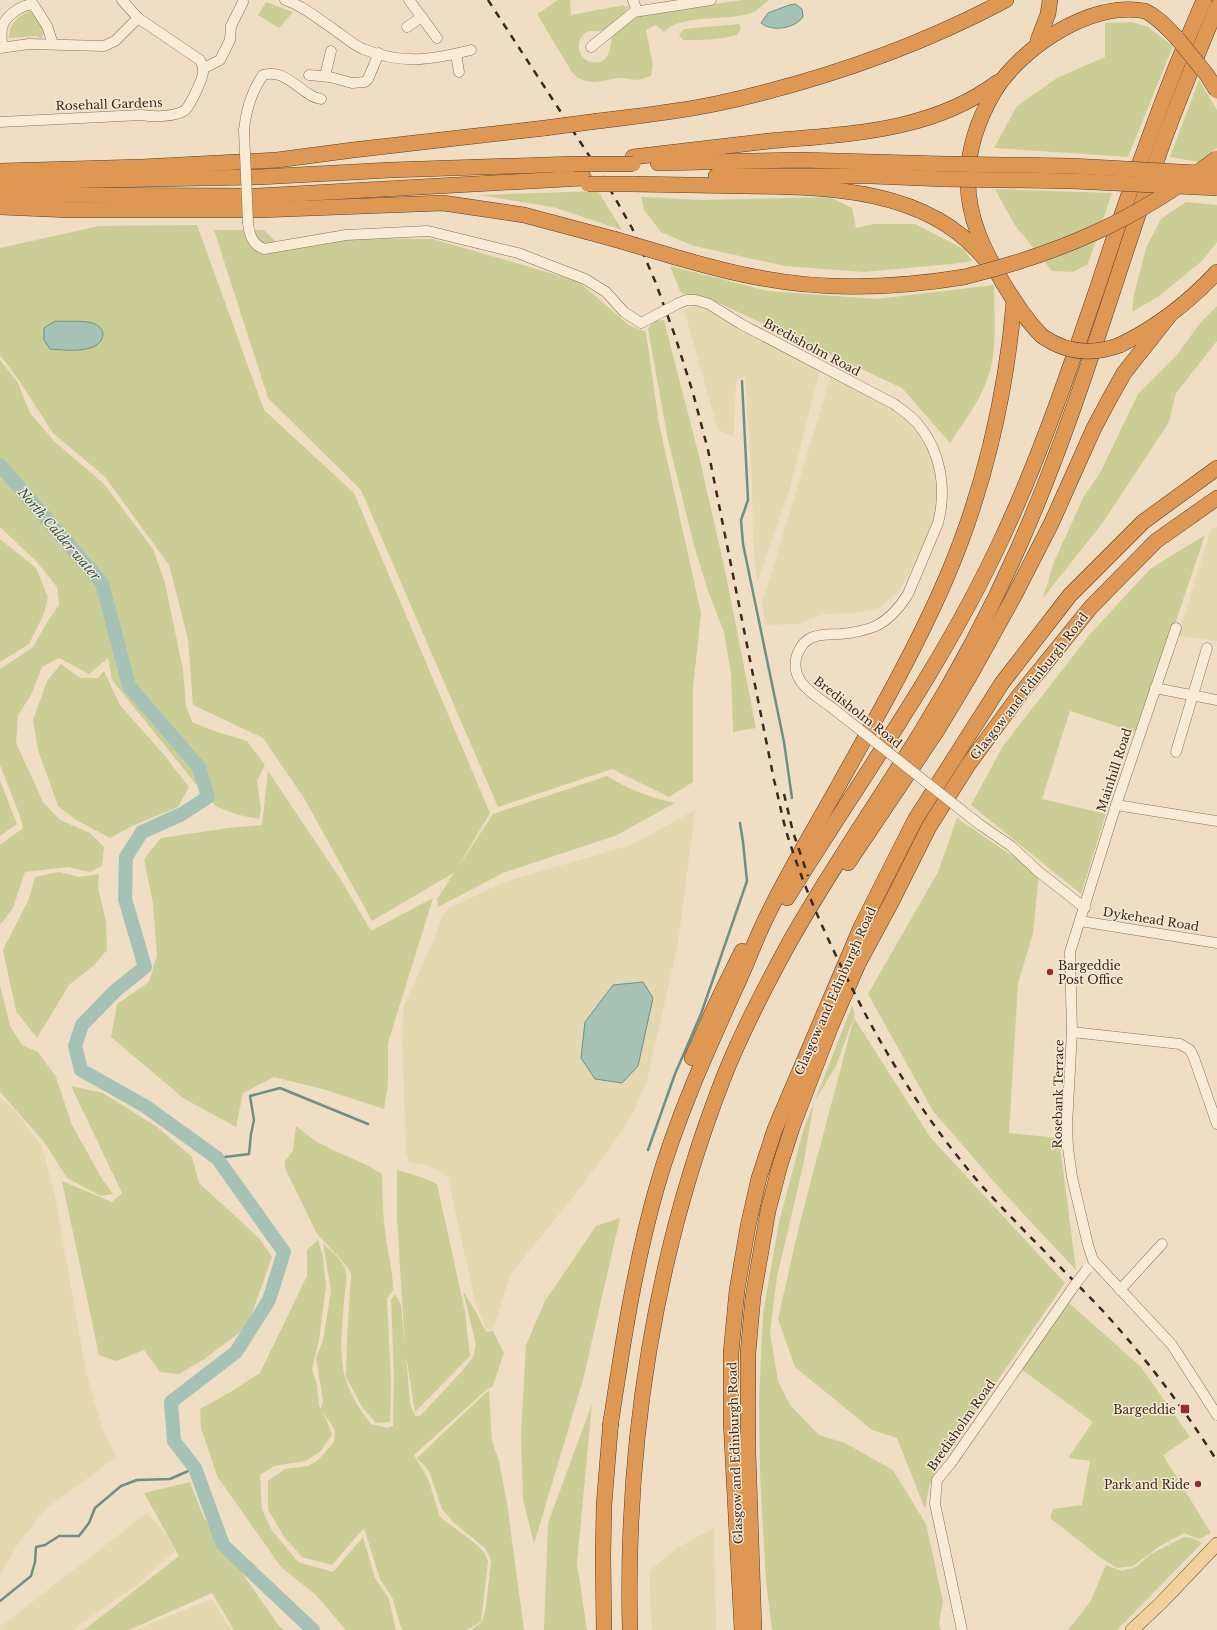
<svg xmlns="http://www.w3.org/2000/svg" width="1217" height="1630" viewBox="0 0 1217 1630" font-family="'Libre Baskerville',serif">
<rect width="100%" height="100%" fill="#efdec4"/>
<g fill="#e4d8b1">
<polygon points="697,304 820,370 789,491 757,583 753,541 752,486 745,375 736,381 734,437 718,430 684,310"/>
<polygon points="831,375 904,417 926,444 934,460 938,492 936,513 924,548 898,592 879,608 855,613 824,614 799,624 766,625 762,604"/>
<polygon points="1217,527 1217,641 1178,636 1211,529"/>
<polygon points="695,810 678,944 647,1080 631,1118 585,1182 510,1275 494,1328 490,1330 484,1325 475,1301 448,1178 438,1170 424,1165 409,1163 406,1153 402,1030 404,1005 433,942 441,919 447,909 504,882 631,845"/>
<polygon points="0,1097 18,1114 42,1147 55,1196 86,1372 102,1428 116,1457 46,1509 19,1542 0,1575"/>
<polygon points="147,1513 166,1534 175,1551 139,1583 73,1630 0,1630 0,1627"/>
<polygon points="714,1528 716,1630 652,1630 649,1571 677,1548"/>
<polygon points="212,1599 231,1630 134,1630"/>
</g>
<g fill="#cbcd97">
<path d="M558,0H570L571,15L624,5L625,7L629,6C626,12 609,30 602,31C595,32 590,29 584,34C574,43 579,60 592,62C611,65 609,48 612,37L636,16L742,0H769C764,4 759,9 754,12C731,22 680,13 664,32L656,25L646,30L653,65L651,76C647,77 641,80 636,80C630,80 624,77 618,78C600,81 589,87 573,74L537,14Z"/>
<polygon points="266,2 293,12 279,28 258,15"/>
<path d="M29,11C38,14 41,26 44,34L41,39L37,36L9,38C9,23 17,17 29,11Z"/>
<polygon points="1132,22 1148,27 1173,46 1128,157 994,148 1017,106 1057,78 1105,57 1105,23"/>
<path d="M739,24L741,28L737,35C716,40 704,40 683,40L679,35L684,29Z"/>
<polygon points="1199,80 1217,110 1217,148 1199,162 1170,157"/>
<polygon points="995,189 1112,193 1088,264 1073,272 1052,271 1014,224"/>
<polygon points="598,191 622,230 553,207 479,195"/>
<polygon points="641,197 704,200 830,197 852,208 856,228 874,224 915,224 964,249 972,261 952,264 863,272 785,266 694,246 661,232 644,210"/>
<polygon points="1186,202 1217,205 1217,242 1202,261 1159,296 1132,312 1134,294 1146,248 1161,219"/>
<polygon points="197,225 264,410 354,493 490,813 455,872 372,921 304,798 263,738 193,705 188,639 169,565 105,477 53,433 18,379 0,355 0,248 99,226"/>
<polygon points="214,230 264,230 283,249 344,238 433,239 578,281 629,325 646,332 659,424 701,613 693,689 693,782 669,797 612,769 498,807 361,490 268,398"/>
<path d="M670,266L768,291L876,299L994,285C994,311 997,346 990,371C983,397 965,420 950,443L902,388L708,298L681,293Z"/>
<polygon points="1217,306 1217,341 1176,393 1169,422 1104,521 1043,598 1054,562 1084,496 1100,473 1138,394 1176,356 1201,322"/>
<polygon points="664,320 699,456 725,570 756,728 733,732 731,674 724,632 708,591 693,542 668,440 648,329 653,321"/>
<polygon points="0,360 17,381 30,413 54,441 104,484 153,549 165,583 183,670 186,706 192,722 211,730 247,741 265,765 257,780 261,810 259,819 239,815 217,807 199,788 112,680 108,658 89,674 59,658 42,667 31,695 18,715 16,743 43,802 60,820 90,833 104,847 102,866 90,872 68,867 25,872 13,908 0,925 0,845 23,828 20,816 0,765 0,669 33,647 46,624 59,605 57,587 36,561 0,527"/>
<polygon points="1205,535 1174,627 1135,732 1070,711 1042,799 1106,814 1081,894 971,805 1003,746 1091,633 1150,569"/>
<polygon points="0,539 36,568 48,597 44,614 29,644 0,662"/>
<polygon points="61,664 80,678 98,678 104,671 120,705 165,756 189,787 178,807 132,826 110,838 76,820 58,806 38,750 33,720 47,681"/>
<polygon points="268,771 343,883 371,931 433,898 388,1043 388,1084 384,1109 326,1090 274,1077 243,1093 236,1127 183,1098 111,1037 117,1004 149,982 157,955 153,904 144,859 161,838 228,828 262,825"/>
<path d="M607,776C632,791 647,796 675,803L615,836L503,873L438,907L437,899L493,814Z"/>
<polygon points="0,780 17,824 0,836"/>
<polygon points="957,818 1039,874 1033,933 1018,984 1009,1133 1059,1138 1076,1270 1003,1192 933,1111 868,994 938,872"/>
<polygon points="59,872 79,877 99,874 98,888 106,922 107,950 94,965 69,985 37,1038 16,1011 3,950 29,899 35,877"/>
<polygon points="0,986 10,1026 22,1045 38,1052 56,1077 72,1125 102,1179 113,1194 101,1196 67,1178 44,1142 0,1092"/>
<polygon points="852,1006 855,1014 836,1066 814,1102 803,1166 777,1277 770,1332 778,1381 790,1405 819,1435 845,1443 893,1470 926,1524 943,1601 939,1623 941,1630 772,1630 766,1582 760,1473 759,1399 763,1314 779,1222 804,1128"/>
<polygon points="854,1018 930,1137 1065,1283 937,1468 929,1487 925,1509 897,1438 872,1430 795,1367 778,1319 799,1226"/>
<polygon points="71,1086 103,1093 157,1127 192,1157 199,1183 259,1238 272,1257 247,1327 203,1360 179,1374 160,1372 144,1350 116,1361 99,1355 62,1181 112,1202 122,1193"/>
<path d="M296,1126L317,1142L335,1151L365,1164L382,1174C382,1196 383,1218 386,1239C389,1258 393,1272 393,1291L387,1298L391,1384L390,1422L376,1423L362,1407L346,1377L347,1338L351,1274L346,1265L317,1234L285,1168V1161L293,1151Z"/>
<path d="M397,1170L421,1177L437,1184L465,1312L470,1356L415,1412L406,1355L410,1404L415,1416H420L463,1370L473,1357L476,1345L463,1291L476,1312L486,1332L493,1331L504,1353L493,1386L486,1390L414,1455L429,1481L440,1517L472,1541L484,1552L488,1561L481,1622L466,1630H403L400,1625L393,1599L380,1579L364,1528L332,1565L302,1557L285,1538L268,1510V1481L285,1469L308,1466L318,1460L334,1442L335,1430L323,1412L332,1434L321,1451L306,1461L274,1466L260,1475L262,1509L271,1529L298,1562L333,1572L363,1537L375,1578L389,1599L396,1630H346L316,1595L281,1567L217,1476L201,1428L200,1409L229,1393L260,1373L307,1276V1250L318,1240L323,1257L326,1287L319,1340L312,1369L317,1385L319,1405L321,1409L323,1401L316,1358L323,1340L331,1291L323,1243C329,1250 339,1257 344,1266C349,1277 345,1291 344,1302C340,1357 336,1379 371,1424L387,1428L393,1426L394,1376L391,1300L395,1294L401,1305L405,1346L397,1219Z"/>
<polygon points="620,1218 583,1380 534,1544 523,1499 521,1435 526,1345 545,1301 596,1226"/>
<polygon points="1069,1303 1141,1367 1190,1437 1163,1455 1211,1533 1199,1539 1184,1533 1160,1546 1133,1566 1117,1568 1101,1558 1050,1518 1053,1509 1082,1505 1090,1461 1068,1458 1093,1422 1021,1369"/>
<polygon points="489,1390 492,1441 499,1461 507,1503 524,1630 471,1630 482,1622 486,1607 491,1560 485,1548 454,1523 442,1509 429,1471 417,1458"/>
<polygon points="592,1404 577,1563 587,1630 544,1630 548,1523"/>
<polygon points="190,1482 204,1518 279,1626 284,1630 234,1630 212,1593 129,1630 84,1630 179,1556 144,1493"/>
<polygon points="1184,1537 1193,1538 1202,1543 1117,1630 1068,1630 1090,1602 1106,1565 1122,1571 1136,1567 1151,1554"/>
</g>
<g fill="#a6c2b7" stroke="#6c9084">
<path d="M795,4L802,9L803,17C794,29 772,32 761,23L768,13L789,5Z"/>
<path d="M55,321C67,322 82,320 93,323C98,325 103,329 103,334C102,355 63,350 50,349L44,340V328Z"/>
<polygon points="643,982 653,998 638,1066 622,1083 595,1079 581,1058 585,1022 613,985"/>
</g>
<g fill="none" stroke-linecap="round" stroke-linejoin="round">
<g stroke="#6c9084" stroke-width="2.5">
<polyline points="742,381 748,500 741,520 743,544 784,742 792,798"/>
<polyline points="648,1150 675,1074 701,1014 747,881 743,842 740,823"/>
<polyline points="217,1158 249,1154 251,1134 254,1120 250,1096 280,1088 368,1124"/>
<polyline points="0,1601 31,1576 35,1562 36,1547 45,1545 59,1536 79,1536 89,1523 95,1508 121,1486 137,1480 170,1479 195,1468"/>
</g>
<polyline stroke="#a6c2b7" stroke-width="14" points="0,465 102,583 129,686 199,767 208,797 182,814 142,832 126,857 125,899 145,967 115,991 82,1025 75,1046 81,1070 145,1106 217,1158 284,1252 269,1300 236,1352 171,1402 174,1441 195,1468 223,1545 313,1630"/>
<defs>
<g id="minor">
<path d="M285,0C302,5 318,19 332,28C342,35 352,44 363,49C403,65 431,60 471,50"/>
<polyline points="409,0 437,38"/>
<polyline points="633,0 637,11"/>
<polyline points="407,27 422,17"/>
<path d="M2,47C2,41 1,34 2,28C5,16 21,5 33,4L47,26L53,44"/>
<polyline points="591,47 634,12 711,0"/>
<polyline points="0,48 29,44 104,46 115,41 138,18"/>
<polyline points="456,54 459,72"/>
<polyline points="204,68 220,60 230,40 231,26 243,2"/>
<polyline points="309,75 330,77 352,83 365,82 368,79 379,53"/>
<polyline points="325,76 331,51"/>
<path d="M0,122L141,115C153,117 172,117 184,111C189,108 203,79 203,72C204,67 202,64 200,60L138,18L122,0"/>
<path d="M244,130C246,110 251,92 263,75C282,69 294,85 309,94C312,97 317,98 321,99"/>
<path d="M248,223C249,234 252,245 264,249L346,235L428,231L518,253L585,279L606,292L624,312L641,323L660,313"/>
<path d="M679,303L687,300H696L709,304L741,324L894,404C902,410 911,416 918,424C941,452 947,488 938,523L908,594C900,607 890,619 876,626C864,631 852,633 840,634C831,634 821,634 813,637C805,640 800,647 797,655C789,681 813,694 831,707"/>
<polyline points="1176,628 1116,805 1070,952 1072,1032 1067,1125 1068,1148 1072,1177 1088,1245 1093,1260 1172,1345 1217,1415"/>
<polyline points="1155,688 1217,700"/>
<polyline points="1176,752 1207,648"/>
<polyline points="1116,805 1217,821"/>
<polyline points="979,824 1011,846 1039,872 1085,908"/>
<polyline points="1080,921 1217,943"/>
<polyline points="1072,1032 1180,1044 1190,1050 1194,1058 1217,1124"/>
<polyline points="1120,1290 1162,1244"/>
<polyline points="962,1630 935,1504 937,1480 951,1463 1072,1289"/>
</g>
<polyline id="major" points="1132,1630 1161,1603 1217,1544"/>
<g id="highway">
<polyline points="1038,40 1048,14 1050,0"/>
<path d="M598,121C637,116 677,112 715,104C817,82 914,49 1006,0"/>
<path d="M633,157C678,152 723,146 769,141C848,134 932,132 998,82"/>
<polyline points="658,163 801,160 946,164"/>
<polyline points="0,171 142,167 277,160 353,150 545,128"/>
<polyline points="716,176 872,176 945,179"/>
<polyline points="0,182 259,177 391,170 574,164"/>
<path d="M632,184C669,185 707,185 745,186C827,187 927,188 984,258"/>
<polyline points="0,195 258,196 584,178"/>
<polyline points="0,207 70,210 259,210 443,203 524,215 614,239"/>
<path d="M675,257C703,265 731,273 761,278C828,291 897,288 964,277"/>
<path d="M1042,336C1026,320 1015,302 1003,283C984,250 967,217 968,178C968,149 979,118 994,92C1020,49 1090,0 1145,11C1158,17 1167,28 1177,38"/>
<path d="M1120,345C1157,327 1189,302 1217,272"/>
<polyline points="848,863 938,729 968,679 1013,598 1051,524 1094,428 1110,398 1124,373 1169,316"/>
<path d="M787,898C860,780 943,666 1002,538C1040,457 1069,371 1098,286C1130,189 1163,93 1204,0"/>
<polyline points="692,1058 716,1004 742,951"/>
<path d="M610,1428C622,1348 634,1268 656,1190C676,1119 706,1053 736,987C747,963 756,938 768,914C788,873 812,833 835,792C872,725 911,658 942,588C982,498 1006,398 1014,301"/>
<polyline points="604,1630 603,1556 604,1505 611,1419"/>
<path d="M630,1630C625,1443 655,1254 723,1079C741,1033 764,989 788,945C829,871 878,802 923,729C958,672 990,612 1017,551C1073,426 1111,291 1156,162C1174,110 1196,58 1217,7"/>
<polyline points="742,1630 731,1421 731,1353 737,1290 748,1226 759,1178 775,1129 861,927 915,820 1002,683 1070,595 1143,522 1217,468"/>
<polyline points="754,1630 748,1452 748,1353 753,1297 768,1211 780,1165 793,1125 831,1026 858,964 891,903 929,827 968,765 1018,697 1091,607 1156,541 1217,498"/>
</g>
</defs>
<use href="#minor" stroke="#896f5a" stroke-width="11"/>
<use href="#major" stroke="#573e2e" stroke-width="14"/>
<use href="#highway" stroke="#573e2e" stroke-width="16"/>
<use href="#minor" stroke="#f9ecd7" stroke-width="10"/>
<use href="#major" stroke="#f2d09b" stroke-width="13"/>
<use href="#highway" stroke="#df9754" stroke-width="15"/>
<g stroke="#39291e" stroke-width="2.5" stroke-dasharray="7 7" stroke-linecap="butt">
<path d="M488,0L603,177L632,228L655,281L675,336L693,393L708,450L774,780C779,799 782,818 788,837C803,885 824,932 847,978C883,1052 927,1122 981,1185C1020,1228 1062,1268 1102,1310C1145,1357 1183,1407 1217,1461"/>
<polyline points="784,794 793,832 808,876"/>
</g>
<defs>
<g id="minor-bridge">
<polyline points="244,130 248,223"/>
<polyline points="660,313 679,303"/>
<polyline points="831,707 979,824"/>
<polyline points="1072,1289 1087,1269"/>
</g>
<g id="highway-bridge">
<polyline points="1177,38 1207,75 1217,91"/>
<polyline points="545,128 598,121"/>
<polyline points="574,164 633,164"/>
<polyline points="946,164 1072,166 1217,174"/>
<polyline points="945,179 1073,181 1217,188"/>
<polyline points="588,184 632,184"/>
<polyline points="614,239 675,257"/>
<path d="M964,277C1061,253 1137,220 1217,158"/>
<path d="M1042,336C1066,353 1093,355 1120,345"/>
</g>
</defs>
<use href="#minor-bridge" stroke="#896f5a" stroke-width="11" stroke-linecap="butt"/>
<use href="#highway-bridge" stroke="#573e2e" stroke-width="16" stroke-linecap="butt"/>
<use href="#minor-bridge" stroke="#f9ecd7" stroke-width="10"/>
<use href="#highway-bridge" stroke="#df9754" stroke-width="15"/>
</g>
<g fill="#992933" stroke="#f6e9d3" stroke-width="1.5">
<circle cx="1050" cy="972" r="4"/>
<rect x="1180" y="1404" width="10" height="10" rx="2"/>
<circle cx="1198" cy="1484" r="4"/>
</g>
<g text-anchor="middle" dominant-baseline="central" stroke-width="3" stroke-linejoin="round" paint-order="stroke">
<g font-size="12" fill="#39291e" stroke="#f6e9d3">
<text transform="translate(109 104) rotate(-2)">Rosehall Gardens</text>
<text transform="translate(812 347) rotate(28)">Bredisholm Road</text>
<text transform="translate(1029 686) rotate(-52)">Glasgow and Edinburgh Road</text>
<text transform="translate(858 712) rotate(38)">Bredisholm Road</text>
<text transform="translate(1114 770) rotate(-72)">Mainhill Road</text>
<text transform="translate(1151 919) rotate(9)">Dykehead Road</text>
<text transform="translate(835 991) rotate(-66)">Glasgow and Edinburgh Road</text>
<text transform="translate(1058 1094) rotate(-89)">Rosebank Terrace</text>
<text transform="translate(961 1425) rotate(-55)">Bredisholm Road</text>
<text transform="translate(735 1453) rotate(-92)">Glasgow and Edinburgh Road</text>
</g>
<g font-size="12" fill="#39291e" stroke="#f6e9d3" text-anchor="end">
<text x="1058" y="965" text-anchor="start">Bargeddie<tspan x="1058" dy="14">Post Office</tspan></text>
<text x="1176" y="1409">Bargeddie</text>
<text x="1190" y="1484">Park and Ride</text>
</g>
<g font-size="13" font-style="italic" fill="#2d5953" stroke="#f6e9d3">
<text transform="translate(59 534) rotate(49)">North Calder water</text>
</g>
</g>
</svg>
